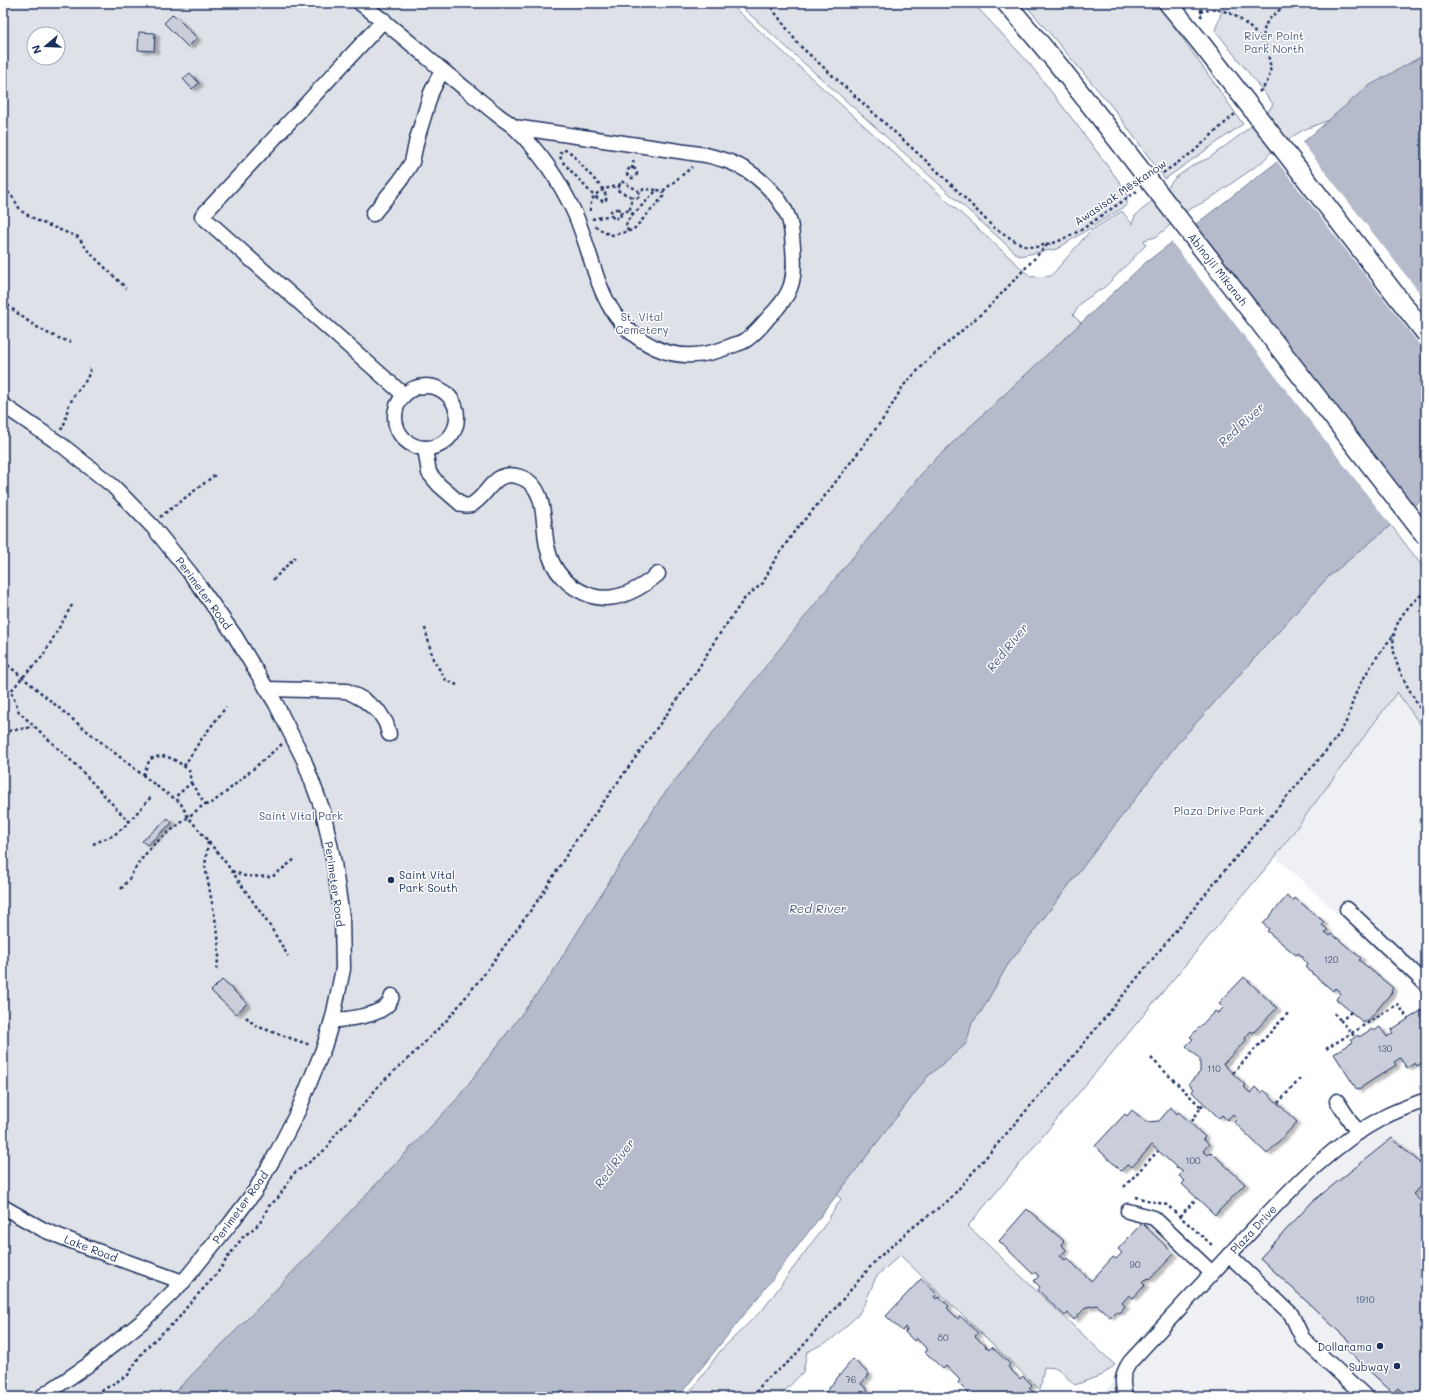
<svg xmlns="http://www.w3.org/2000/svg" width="1429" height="1400" viewBox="0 0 1429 1400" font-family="Mali,sans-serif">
<defs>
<filter id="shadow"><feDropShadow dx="4.5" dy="2.5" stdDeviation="1" flood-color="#0004"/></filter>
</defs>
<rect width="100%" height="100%" fill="#fff"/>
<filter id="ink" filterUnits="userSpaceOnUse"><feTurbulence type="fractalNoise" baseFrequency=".025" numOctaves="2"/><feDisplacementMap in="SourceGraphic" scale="8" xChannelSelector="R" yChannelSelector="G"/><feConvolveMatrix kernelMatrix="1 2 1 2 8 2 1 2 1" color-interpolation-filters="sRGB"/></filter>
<g filter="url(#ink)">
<g fill="#eff0f4">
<polygon points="1398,692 1426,732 1426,998 1302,880 1275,857"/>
<polygon points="1426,1100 1426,1397 1100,1397 1323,1158"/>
</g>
<g fill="#dee1e7" stroke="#7c88a2" fill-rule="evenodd">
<path d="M3,3H729L1031,277L1051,276L1090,231L1122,211L1132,224L1135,216L1167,188L1175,178L1195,164L1209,158L1240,135L1268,112L1273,104L1215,30L1225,3H1426V54L1367,87L1329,120L1303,130L1276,147L1262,162L1208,200L1188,210L1156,237L1144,240L1146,245L1106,286L1082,302L1073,315L1081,323L928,466L661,798L549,978L457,1099L268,1298L170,1397H3ZM34,34H58V58H34Z"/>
<polygon points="737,3 971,3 975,5 1029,63 1077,125 1127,192 1127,205 1057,249 1019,256"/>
<polygon points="1024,3 1155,3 1164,12 1243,124 1165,179 1113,108"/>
<polygon points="1391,525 1426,571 1426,732 1397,692 1275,857 968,1226 1115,1365 1102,1375 1075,1385 1057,1368 1044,1367 1040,1390 900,1255 876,1277 866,1301 858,1315 831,1340 807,1352 803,1372 779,1397 682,1397 694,1387 721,1350 764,1308 822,1229 841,1199 837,1195 928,1076 966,1044 972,1023 981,1012 1007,966 1177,744 1327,578"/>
</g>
<polygon fill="#b5bbca" stroke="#77839f" points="1426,54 1426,496 1327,578 1177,744 1007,966 981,1012 972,1023 966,1044 928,1076 764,1290 678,1397 170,1397 268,1298 457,1099 549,978 661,798 838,575 928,466 1145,263 1307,139 1367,87"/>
<g fill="#fff">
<polygon points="1301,141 1426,301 1426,353 1276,160"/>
<polygon points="1194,223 1416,507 1392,527 1170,240"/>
</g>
<g fill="#caceda" stroke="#1b2f5e" filter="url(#shadow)">
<polygon points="173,14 197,38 188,47 164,23"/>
<polygon points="139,32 155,33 154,51 138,50"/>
<polygon points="190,73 199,83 192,89 183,79"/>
<polygon points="168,818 172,823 147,845 142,841"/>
<polygon points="1287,896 1293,901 1295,898 1324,922 1322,925 1328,930 1325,932 1330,936 1332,934 1361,958 1359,960 1393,988 1391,991 1392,992 1368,1021 1366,1020 1364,1023 1336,999 1341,993 1335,988 1333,991 1305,967 1308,964 1302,959 1303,957 1298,953 1296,955 1267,931 1269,929 1263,924"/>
<polygon points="1426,916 1426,928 1421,920"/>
<polygon points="1244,977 1277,1008 1253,1033 1251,1031 1245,1038 1246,1040 1223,1064 1246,1086 1244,1087 1250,1093 1255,1087 1261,1093 1264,1090 1297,1122 1267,1154 1234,1122 1237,1119 1233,1114 1227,1120 1222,1115 1219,1118 1192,1092 1194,1089 1188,1084 1200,1072 1200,1059 1186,1046 1193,1039 1190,1037 1215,1011 1218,1013 1224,1007 1219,1003"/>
<polygon points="222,980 247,1003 236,1014 211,991"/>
<polygon points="1422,1010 1424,1013 1426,1011 1426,1060 1417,1066 1415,1063 1407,1068 1400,1058 1394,1062 1396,1065 1357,1090 1334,1054 1353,1042 1351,1040 1358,1035 1359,1037 1372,1029 1374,1031 1380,1027 1387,1037 1393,1033 1391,1030"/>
<polygon points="1171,1107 1177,1114 1179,1112 1205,1137 1203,1139 1209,1144 1203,1151 1208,1155 1211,1152 1245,1184 1215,1215 1182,1184 1185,1181 1179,1176 1183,1171 1178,1167 1177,1168 1152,1145 1132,1167 1128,1164 1121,1171 1095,1146 1125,1114 1127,1116 1132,1110 1146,1122 1159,1121"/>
<polygon points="1392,1138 1426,1168 1426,1180 1413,1194 1426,1206 1426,1397 1407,1397 1398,1388 1393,1393 1344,1347 1349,1341 1260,1258 1312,1202"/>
<polygon points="1027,1209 1064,1241 1061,1244 1066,1250 1060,1256 1065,1260 1067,1258 1091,1281 1113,1257 1116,1259 1122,1253 1118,1249 1142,1223 1174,1254 1149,1280 1147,1278 1142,1283 1145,1285 1133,1298 1129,1295 1122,1303 1125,1306 1119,1313 1116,1311 1110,1317 1097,1305 1086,1307 1074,1320 1068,1313 1065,1316 1038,1290 1040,1287 1034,1281 1039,1276 1035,1272 1033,1274 999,1241"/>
<polygon points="921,1279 937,1294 934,1297 937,1299 940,1297 949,1306 947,1308 958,1319 960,1316 978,1333 975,1336 989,1350 992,1347 1010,1364 1008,1367 1020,1379 1023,1376 1032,1385 1029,1388 1037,1396 1036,1397 972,1397 958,1383 960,1380 946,1366 943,1369 925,1352 928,1350 916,1338 914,1341 905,1332 907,1330 905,1327 902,1331 886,1316"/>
<polygon points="853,1359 869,1374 861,1384 868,1390 863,1397 827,1397 824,1394"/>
</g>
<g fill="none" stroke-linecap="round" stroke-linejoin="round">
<defs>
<g id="minor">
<path d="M360,3C389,24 415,47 442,70C461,85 480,101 499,116C504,120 510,123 515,128C540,152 561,183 575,214C598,267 597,321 656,348C680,359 707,356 731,346C736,344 742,343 746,340C755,334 762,325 769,317C777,309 786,299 790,288C795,275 794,260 793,247C792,238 792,228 789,219C780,194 754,171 730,162C722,159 714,157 706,155L514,127"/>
<polyline points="384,20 202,216 404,395"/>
<polyline points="373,214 400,181 412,162 417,139 431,93 442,70"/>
<circle cx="426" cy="417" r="31"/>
<polyline points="3,405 63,446 114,487 153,527 190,573 235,636 276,704 304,760 323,811 334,863 342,917 343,969 333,1017 324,1047 298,1111 275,1156 255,1191 230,1224 183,1282 144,1320 88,1365 41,1397"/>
<path d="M425,448L429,473L439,485L462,505C464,505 468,506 471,505C489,496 493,468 520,477C548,486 542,524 547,546C552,571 568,588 592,596C616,603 640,589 658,574"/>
<polyline points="267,689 347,691 364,700 379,712 386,723 389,734"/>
<polyline points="1347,909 1426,984"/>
<path d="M332,1021C349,1018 388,1017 392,996"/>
<polyline points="1337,1101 1358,1133"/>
<polyline points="3,1207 44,1230 89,1248 183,1282"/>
<polyline points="1128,1211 1154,1218 1212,1273"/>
<polyline points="1229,1255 1291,1314 1303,1339 1366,1397"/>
<path d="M1125,1397C1122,1382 1121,1375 1130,1362C1167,1322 1204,1282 1241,1242C1285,1196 1327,1147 1384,1117C1397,1110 1412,1105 1426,1100"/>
</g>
<g id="major">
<polyline points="1006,3 1056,62 1102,120"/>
<polyline points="1168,3 1200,42"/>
</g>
</defs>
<use href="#minor" stroke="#1b2f5e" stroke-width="17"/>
<use href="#major" stroke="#1b2f5e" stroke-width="21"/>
<g stroke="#1b2f5e" stroke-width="2.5" stroke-dasharray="3 3" stroke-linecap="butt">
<polyline points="763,3 769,5"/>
<polyline points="768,3 799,45 946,179 993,227 1015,241 1025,246 1036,247 1057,242 1081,230 1137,191"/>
<path d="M1200,12C1207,10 1213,9 1219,10C1236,12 1255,31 1264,43"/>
<polyline points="1202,17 1200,14 1203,3"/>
<path d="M1259,92C1286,66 1255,47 1266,24C1271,15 1281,9 1289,3"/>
<polygon points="564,150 569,151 603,189 607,198 604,202 594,196 561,160 560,153"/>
<circle cx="632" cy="173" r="5"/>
<polyline points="632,169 634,157"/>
<polyline points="1163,173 1193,152 1236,113"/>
<polyline points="619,186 621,181 639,191"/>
<polyline points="3,188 12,196 21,211 40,222 78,237 89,252 126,288"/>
<polygon points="619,208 621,217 613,219 611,211"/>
<path d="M590,211C590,193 603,188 619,186L617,190L632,197"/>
<polyline points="620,213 630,210"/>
<polyline points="633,215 630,209 632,197 636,199 640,196 639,191 645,189 657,190"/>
<polyline points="592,219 612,215"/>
<polyline points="595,226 606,233 613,235 633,230 663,197 664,194 663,191"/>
<polyline points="628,231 626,226 627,221 657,190 663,191 692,167"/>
<path d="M3,301C24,319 44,335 71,342"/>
<polyline points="61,430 65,422 68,407 75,394 87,379 91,367"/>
<polyline points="160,517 215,475"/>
<polyline points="273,580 295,557"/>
<path d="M1426,591C1369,635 1398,669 1426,719"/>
<polyline points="72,605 43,656 22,678 11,691 19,712 77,766 129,822"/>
<polyline points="425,628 433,659 446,680 457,685"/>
<polyline points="3,661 77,723 163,791 180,802 188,817 223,859 231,870 270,926 288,956"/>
<polyline points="3,670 9,667"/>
<polyline points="3,732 33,727"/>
<polyline points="184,766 200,741 226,707"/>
<path d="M143,775L150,759C167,752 175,760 189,770L191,783L174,798"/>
<polyline points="191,783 206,805"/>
<polyline points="208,842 205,866 218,934 219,956 216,970"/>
<polyline points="93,844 114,835 125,826 151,797"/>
<polyline points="232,871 245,876 272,877 295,859"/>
<polyline points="121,889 129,879 139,862 154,844 201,807 213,802 224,794 282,744"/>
<polyline points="1351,1012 1341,1021 1355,1037"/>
<polyline points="1334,1013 1341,1021"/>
<polyline points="246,1017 256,1026 310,1045"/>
<polyline points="1326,1049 1398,1004 1408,1019"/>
<polyline points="1151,1058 1201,1107 1191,1123"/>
<polyline points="1233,1073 1289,1012"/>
<polyline points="1278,1103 1300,1079"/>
<polyline points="1201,1107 1204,1103"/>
<polyline points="1124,1187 1158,1151"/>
<polyline points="1135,1197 1167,1205 1212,1245"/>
<polyline points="1180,1216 1197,1198"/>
<polyline points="91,1397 128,1375 139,1357 149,1345 178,1319 189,1304 216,1275 228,1257 243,1237 260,1223 269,1206 278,1198 293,1174 307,1164 327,1148 335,1135 365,1103 380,1084 413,1054 448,1019 485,973 541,896 574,843 677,700 698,669 716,639 745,598 763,583 773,563 794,532 824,497 854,458 886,415 903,386 930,358 988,308 1048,244"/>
<path d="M753,1397L764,1381L791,1360L877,1259L912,1228L949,1200L1076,1053L1226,869L1330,746C1337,737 1344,728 1348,717C1351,709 1352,701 1356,693C1366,672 1378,654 1393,636"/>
</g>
<use href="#minor" stroke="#fff" stroke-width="14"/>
<use href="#major" stroke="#fff" stroke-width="18"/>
<defs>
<g id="major-bridge">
<polyline points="1200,42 1426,334"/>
<polyline points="1102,120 1426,537"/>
</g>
</defs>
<use href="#major-bridge" stroke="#1b2f5e" stroke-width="21" stroke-linecap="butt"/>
<use href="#major-bridge" stroke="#fff" stroke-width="18"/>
</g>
</g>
<g fill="#1b2f5e" stroke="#fff" stroke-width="1.5">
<circle cx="391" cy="880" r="4"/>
<circle cx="1380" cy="1346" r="4"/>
<circle cx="1397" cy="1366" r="4"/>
</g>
<g text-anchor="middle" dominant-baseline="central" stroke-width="3" stroke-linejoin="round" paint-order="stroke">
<g font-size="9" fill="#47577d">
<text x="1331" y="959">120</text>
<text x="1385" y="1048">130</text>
<text x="1214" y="1068">110</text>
<text x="1193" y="1160">100</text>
<text x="1135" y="1264">90</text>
<text x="1365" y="1299">1910</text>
<text x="943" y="1337">80</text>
<text x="851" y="1379">76</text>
</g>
<g font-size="11" fill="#4c5c80" stroke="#fff">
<text x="1274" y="35">River Point<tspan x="1274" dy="13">Park North</tspan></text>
<text x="642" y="316">St. Vital<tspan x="642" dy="13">Cemetery</tspan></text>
<text x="1219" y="810">Plaza Drive Park</text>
<text x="301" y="815">Saint Vital Park</text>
</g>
<g font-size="11" fill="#1b2f5e" stroke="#fff">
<text transform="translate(1120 192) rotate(-34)">Awasisak Mēskanow</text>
<text transform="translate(1218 269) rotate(52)">Abinojii Mikanah</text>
<text transform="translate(204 593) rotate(54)">Perimeter Road</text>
<text transform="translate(335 884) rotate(82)">Perimeter Road</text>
<text transform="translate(240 1207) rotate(-54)">Perimeter Road</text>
<text transform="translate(1253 1229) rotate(-47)">Plaza Drive</text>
<text transform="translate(91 1248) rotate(21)">Lake Road</text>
</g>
<g font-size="11" fill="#1b2f5e" stroke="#fff" text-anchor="end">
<text x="399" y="874" text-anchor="start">Saint Vital<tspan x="399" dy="13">Park South</tspan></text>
<text x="1372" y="1346">Dollarama</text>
<text x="1389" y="1366">Subway</text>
</g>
<g font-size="12" font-style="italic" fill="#49597e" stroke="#fff">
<text transform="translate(1241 424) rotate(-43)">Red River</text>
<text transform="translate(1007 647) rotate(-51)">Red River</text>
<text x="818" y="908">Red River</text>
<text transform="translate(614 1163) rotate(-53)">Red River</text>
</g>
</g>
<rect width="1429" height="1400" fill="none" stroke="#fff" stroke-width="16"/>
<rect x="8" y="8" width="1413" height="1384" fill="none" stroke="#1b2f5e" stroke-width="1.5" filter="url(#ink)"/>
<g transform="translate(46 46) rotate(251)"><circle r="19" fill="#ffffff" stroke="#a4acbf"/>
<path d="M0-3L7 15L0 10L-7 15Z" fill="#1b2f5e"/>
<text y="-6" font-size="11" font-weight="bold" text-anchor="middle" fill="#1b2f5e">N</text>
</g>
</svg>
